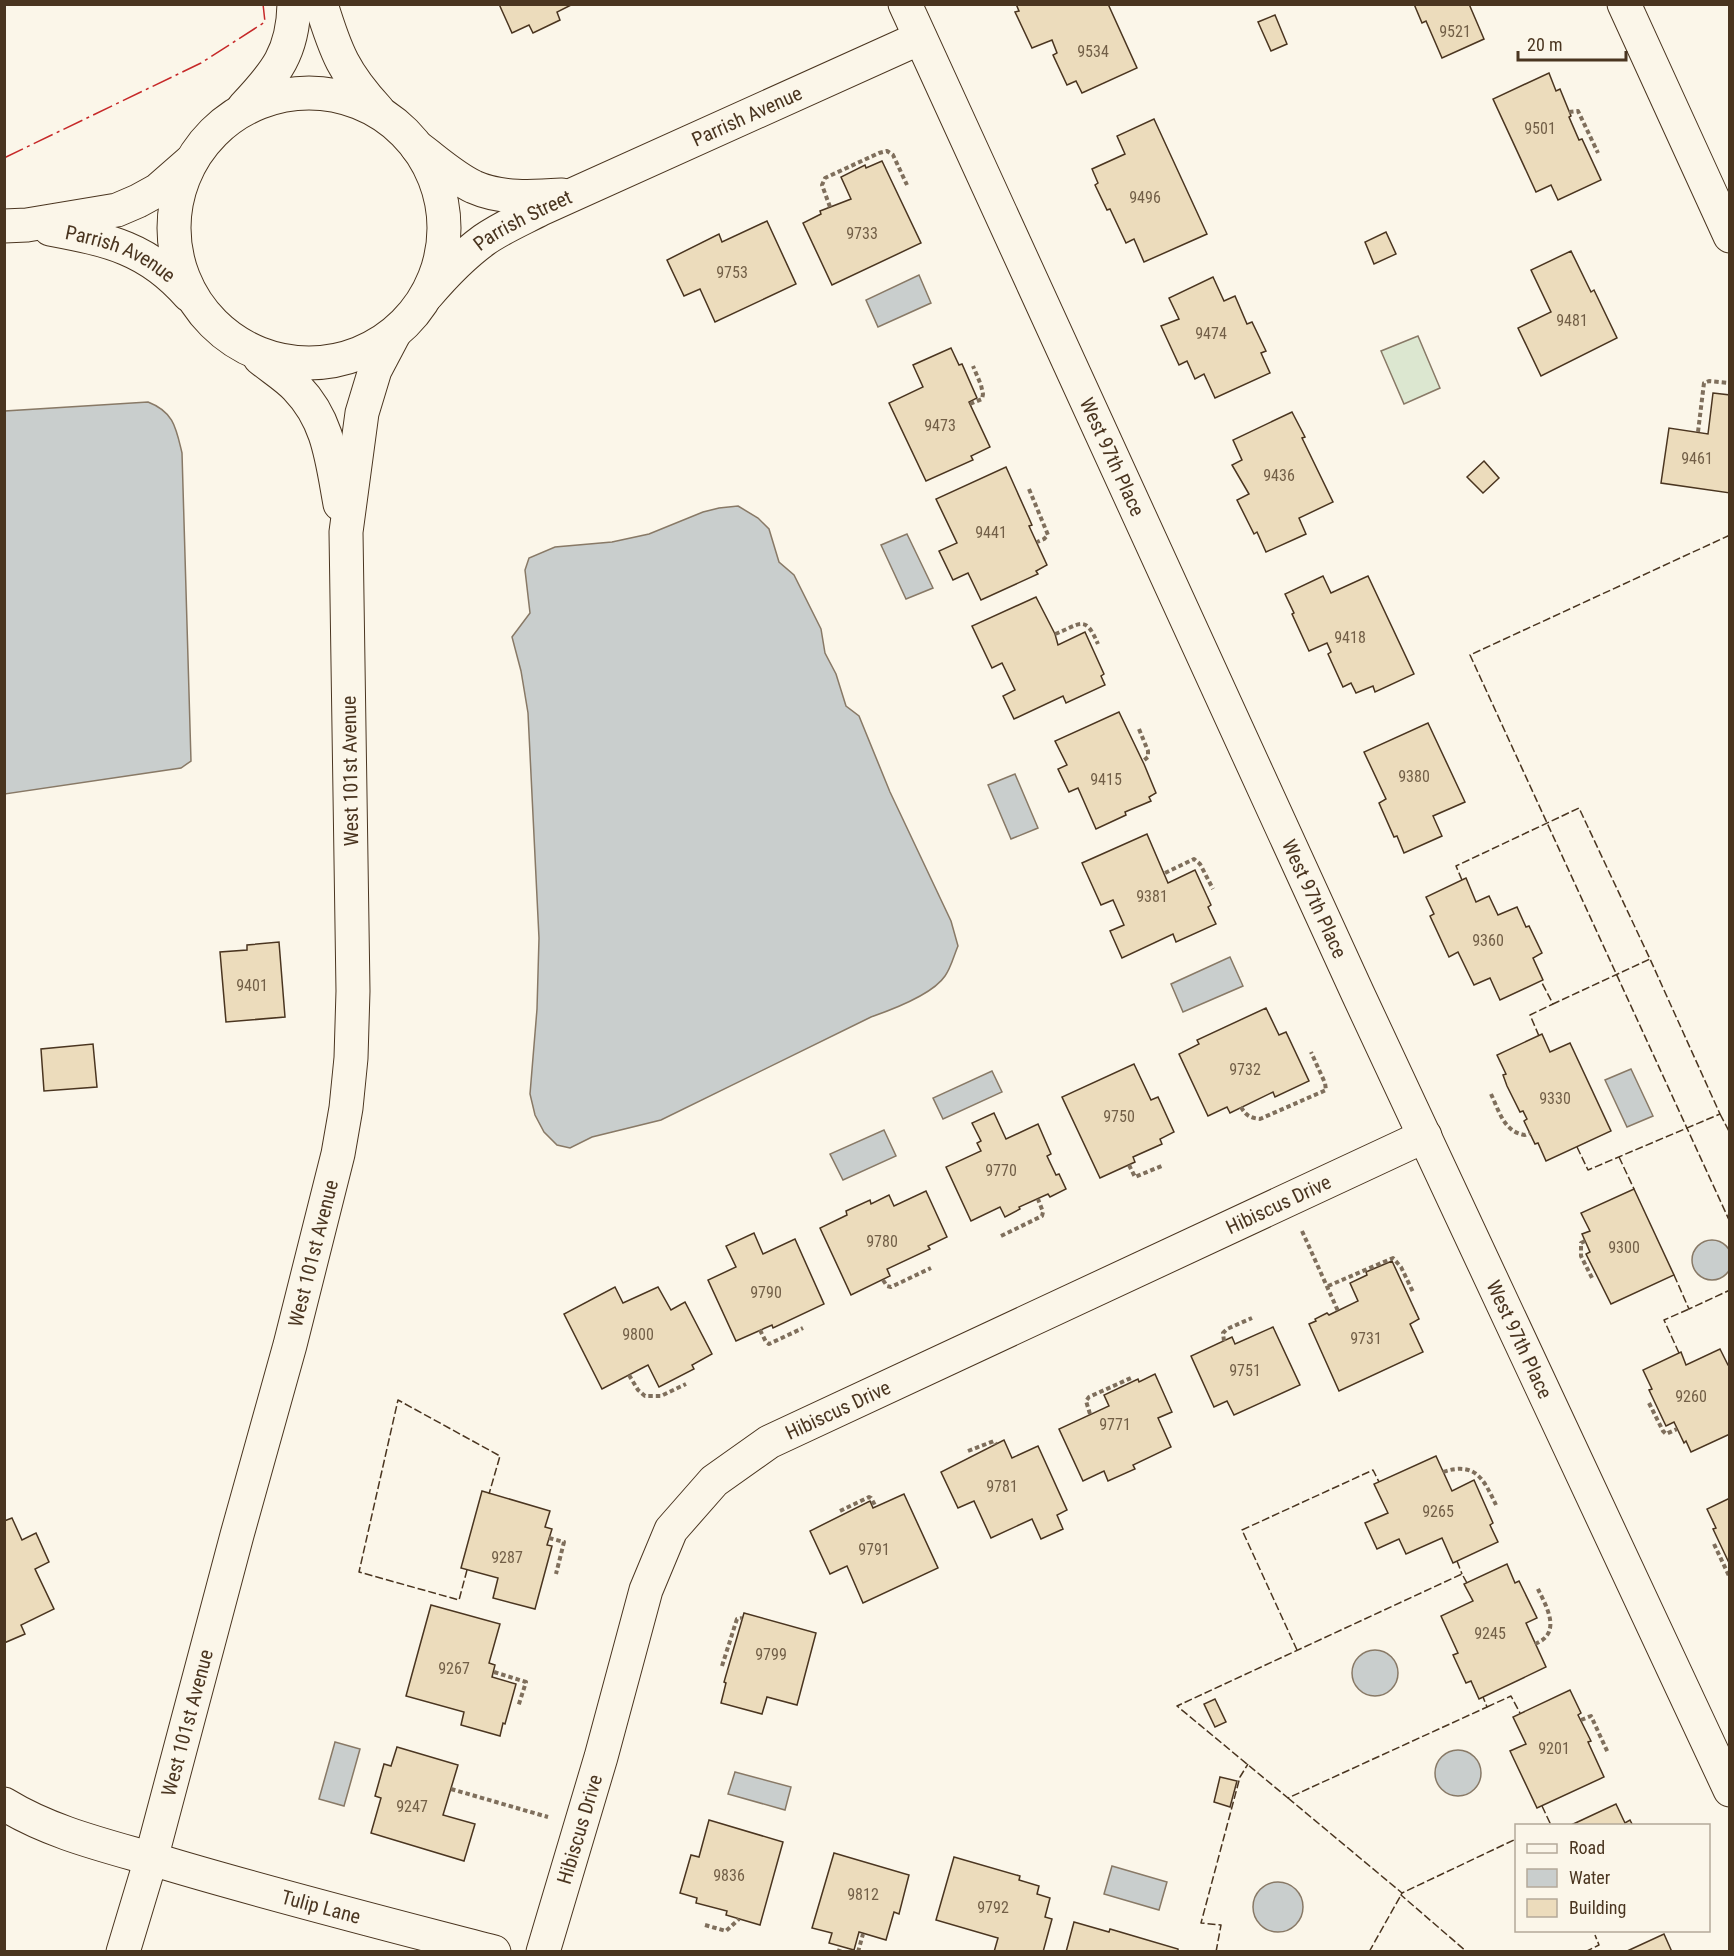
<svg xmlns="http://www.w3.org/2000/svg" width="1734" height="1956" viewBox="0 0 1734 1956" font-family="'Roboto Condensed',sans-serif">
<rect width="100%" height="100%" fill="#fbf6e9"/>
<polygon fill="#dce7d0" stroke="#887966" stroke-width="1.5" points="1418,336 1440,388 1404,404 1381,351"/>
<g fill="#c9cecd" stroke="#887966" stroke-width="1.5">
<polygon points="919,275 931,303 878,327 866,300"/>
<path d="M148,402C174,412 176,428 182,453L191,761L181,768L5,794V411Z"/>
<path d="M738,506L758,518L769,529L779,562L794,575L821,629L825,653L836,674L846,706L859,716L890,792L951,921L958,946C954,955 951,968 945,976C933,994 891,1010 871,1017L661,1120L592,1137L570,1148L557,1145L544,1132L535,1115L530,1094L537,1009L539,938L528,713L521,671L512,637L530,613L525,570L529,558L555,547L612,542L649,534L703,512L719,508Z"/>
<polygon points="907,534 933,588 906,599 881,545"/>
<polygon points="1015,774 1038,828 1011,839 988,785"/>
<polygon points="1230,957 1243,986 1183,1012 1171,984"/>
<polygon points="1631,1069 1653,1116 1627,1127 1605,1080"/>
<polygon points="992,1071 1002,1092 943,1119 933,1098"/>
<polygon points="884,1130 896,1156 843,1180 830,1154"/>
<circle cx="1712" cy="1260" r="20"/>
<circle cx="1375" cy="1673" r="23"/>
<polygon points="335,1742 360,1749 344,1806 319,1799"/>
<circle cx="1458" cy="1773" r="23"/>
<polygon points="735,1772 791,1787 785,1810 728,1794"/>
<polygon points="1112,1866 1167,1882 1159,1910 1104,1894"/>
<circle cx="1278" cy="1907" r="25"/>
</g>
<g fill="#ecdcbc" stroke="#4a3520" stroke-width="1.5">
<polygon points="499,4 573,4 557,12 560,20 533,33 529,25 512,33"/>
<polygon points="1016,4 1108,4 1137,68 1082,93 1076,81 1067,85 1053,55 1057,53 1052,40 1032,48 1015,12 1019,11"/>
<polygon points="1414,4 1469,4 1484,39 1442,58 1426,21 1422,23"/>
<polygon points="1275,15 1287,44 1271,51 1258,22"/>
<polygon points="1549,73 1556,91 1560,89 1571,116 1569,117 1579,140 1582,139 1601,180 1558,200 1551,185 1536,192 1493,99"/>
<polygon points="1154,119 1207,234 1144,262 1134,239 1126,243 1110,209 1107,210 1095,185 1098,183 1092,169 1125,154 1117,136"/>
<polygon points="882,161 921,243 832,285 803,223 821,214 820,211 851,199 841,177 865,165 866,168"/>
<polygon points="767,221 796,284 715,322 700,289 684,296 667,260 719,234 722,242"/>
<polygon points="1386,232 1396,254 1374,264 1365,242"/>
<polygon points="1571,251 1591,292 1594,290 1617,338 1541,376 1518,328 1551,312 1531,270"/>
<polygon points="1213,277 1224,301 1235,296 1247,324 1252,322 1266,351 1261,353 1270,373 1215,398 1204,374 1195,379 1187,361 1179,365 1161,326 1179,319 1169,298"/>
<polygon points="951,348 959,365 962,364 977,398 969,402 990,447 971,456 973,460 926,481 889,403 923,387 913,365"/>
<polygon points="1713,393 1730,395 1730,493 1661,483 1669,428 1708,434"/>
<polygon points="1292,412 1305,437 1302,438 1333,502 1299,518 1306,534 1266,552 1257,532 1254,534 1237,500 1249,494 1232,465 1242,460 1233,440"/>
<polygon points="1484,461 1499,478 1483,493 1467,477"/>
<polygon points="1006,467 1032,525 1029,526 1047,565 1036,571 1038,574 981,600 968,573 953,580 939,551 957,543 936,499"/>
<polygon points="1323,576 1331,593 1368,576 1414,674 1375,692 1373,686 1356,693 1351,683 1343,687 1328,654 1331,652 1327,643 1309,651 1292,614 1294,613 1285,594"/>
<polygon points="1036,597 1055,634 1058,645 1085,632 1104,674 1101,676 1105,685 1066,703 1063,696 1014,719 1003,696 1015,690 1002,663 992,668 972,626"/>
<polygon points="1119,712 1144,764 1156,793 1149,797 1151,801 1125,812 1126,815 1096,829 1078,788 1069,792 1058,769 1067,765 1055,741"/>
<polygon points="1428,723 1465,802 1433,816 1442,836 1404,853 1397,836 1394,837 1379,803 1386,799 1364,752"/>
<polygon points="1147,834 1168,883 1195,870 1211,905 1208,907 1216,924 1176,942 1173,934 1122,958 1110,931 1124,925 1113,900 1101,905 1082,863"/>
<polygon points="1466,878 1476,902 1489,896 1498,915 1517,907 1526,927 1529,926 1542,953 1533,958 1543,980 1500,1000 1490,978 1474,985 1458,952 1449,957 1430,916 1434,914 1426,897"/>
<polygon points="279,942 285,1017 226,1022 220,952 247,950 247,945"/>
<polygon points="1266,1008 1279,1035 1286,1032 1309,1081 1275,1097 1273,1092 1230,1113 1227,1107 1208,1116 1179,1054 1199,1044 1197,1040"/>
<polygon points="1542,1034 1550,1052 1570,1043 1611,1131 1546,1161 1538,1143 1535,1144 1524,1121 1527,1119 1523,1111 1520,1112 1507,1086 1503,1075 1506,1074 1497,1055"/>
<polygon points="93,1044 97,1087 44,1091 41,1049"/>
<polygon points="1134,1064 1151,1100 1158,1097 1174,1132 1160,1139 1162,1144 1133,1157 1135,1162 1100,1178 1062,1097"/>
<polygon points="994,1113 1006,1139 1038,1124 1051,1154 1047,1156 1056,1175 1059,1174 1066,1189 1050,1197 1048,1194 1019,1207 1020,1209 1005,1217 1000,1207 971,1221 946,1167 981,1151 977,1143 981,1141 972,1123"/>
<polygon points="1634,1189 1674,1275 1611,1304 1586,1254 1590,1252 1582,1234 1590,1231 1581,1213"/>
<polygon points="926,1191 947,1237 928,1246 930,1249 887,1269 890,1276 851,1295 820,1228 847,1215 846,1211 870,1200 871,1204 889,1195 894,1206"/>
<polygon points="754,1233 763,1254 795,1239 824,1304 773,1328 772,1325 736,1341 708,1280 736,1267 726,1246"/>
<polygon points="1392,1261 1419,1319 1410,1324 1423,1352 1339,1391 1309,1324 1316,1321 1315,1319 1327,1313 1329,1315 1358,1301 1350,1283 1367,1275 1366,1272"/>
<polygon points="615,1287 623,1303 658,1287 671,1310 685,1302 712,1354 692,1365 694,1369 659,1387 648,1365 602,1389 564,1314"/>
<polygon points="1273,1327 1300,1385 1234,1415 1227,1401 1214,1407 1191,1356 1232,1337 1235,1344"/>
<polygon points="1720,1349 1728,1365 1730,1365 1730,1434 1691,1452 1686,1441 1684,1443 1674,1422 1666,1426 1649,1390 1652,1389 1643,1370 1681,1352 1686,1365"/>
<polygon points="1155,1374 1172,1412 1158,1418 1171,1447 1133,1465 1135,1469 1108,1481 1104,1471 1083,1481 1059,1429 1109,1406 1104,1395 1138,1379 1139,1382"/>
<polygon points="1004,1440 1012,1458 1038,1446 1067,1510 1057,1515 1063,1529 1041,1539 1032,1519 991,1538 974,1501 958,1508 941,1472"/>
<polygon points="1436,1456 1452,1491 1474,1480 1493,1523 1490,1525 1498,1542 1453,1563 1442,1538 1406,1554 1399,1539 1377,1549 1365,1523 1388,1513 1374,1484"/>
<polygon points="482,1491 550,1511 545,1527 552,1529 547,1545 552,1546 535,1609 493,1598 498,1578 461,1568"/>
<polygon points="904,1494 938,1568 863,1603 847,1566 830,1574 810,1531 870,1501 873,1508"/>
<polygon points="1730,1498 1730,1565 1713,1529 1716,1528 1707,1509"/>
<polygon points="12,1518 22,1540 36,1533 49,1562 35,1569 54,1609 21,1625 25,1634 4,1643 4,1521"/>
<polygon points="1507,1564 1515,1583 1519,1581 1537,1618 1526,1623 1546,1667 1479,1699 1471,1681 1466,1683 1453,1655 1458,1653 1441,1616 1473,1601 1464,1584"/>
<polygon points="431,1605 500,1624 489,1663 495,1665 492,1677 516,1684 505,1724 503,1723 500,1736 461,1725 464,1712 406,1696"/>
<polygon points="744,1613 816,1633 797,1705 767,1697 762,1714 721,1703 726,1683 724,1682"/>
<polygon points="1570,1690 1581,1713 1578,1715 1591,1741 1588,1742 1604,1777 1537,1808 1510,1751 1526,1744 1513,1717"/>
<polygon points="1215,1699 1226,1722 1215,1727 1204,1704"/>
<polygon points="397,1747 458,1765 443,1815 475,1824 464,1861 371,1833 381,1798 375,1796 384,1764 391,1766"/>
<polygon points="1220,1777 1237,1781 1230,1807 1214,1802"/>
<polygon points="1616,1804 1625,1823 1630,1820 1633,1826 1569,1826"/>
<polygon points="709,1820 783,1842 760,1925 726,1915 727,1911 696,1903 697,1898 680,1893 691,1855 699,1857"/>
<polygon points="834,1853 909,1875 899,1914 894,1912 886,1940 859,1932 854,1950 829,1943 832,1933 812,1928"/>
<polygon points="954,1857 1020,1876 1019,1880 1039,1886 1037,1894 1050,1898 1045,1917 1052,1919 1043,1952 994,1952 998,1938 936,1920"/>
<polygon points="1074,1922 1109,1932 1110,1929 1178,1949 1178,1952 1066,1952"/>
<polygon points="1664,1934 1672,1952 1625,1952"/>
</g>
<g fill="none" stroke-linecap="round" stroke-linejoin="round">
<defs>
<g id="street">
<path id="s1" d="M905,4L1358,994L1730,1790"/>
<polyline points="1624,4 1730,236"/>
<path d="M417,147C435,160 453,177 474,187C501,199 533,197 562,195"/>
<path id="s2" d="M427,295C444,275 462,256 484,240C501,228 522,219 541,209L920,38"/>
<path id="s3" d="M4,1804C53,1834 108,1846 162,1862C272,1895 383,1923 494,1952"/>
<path id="s4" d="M543,1952L601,1757L646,1590L671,1530L714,1481L769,1442L1425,1136"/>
</g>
<g id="secondary">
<path d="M321,4C336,53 344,73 378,110"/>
<circle cx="309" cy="228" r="135"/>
<path d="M244,107C276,73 293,53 294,4"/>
<polyline points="4,226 27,225 117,210 138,201 158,190 190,162"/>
<path id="s5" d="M50,229C108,240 148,248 189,295"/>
<path d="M260,358C272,368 287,377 297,388C329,421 332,461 340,504"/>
<path id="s6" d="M123,1952L151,1859L237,1535L290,1345L338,1154L346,1108L351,1058L353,991L346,532L362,413L375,370L394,334"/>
</g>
</defs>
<use href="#street" stroke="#4a3520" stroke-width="35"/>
<use href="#secondary" stroke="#4a3520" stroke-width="35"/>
<g stroke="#7f6f5c" stroke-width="4" stroke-dasharray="4.5 3" stroke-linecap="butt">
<polyline points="1569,112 1578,111 1598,153"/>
<polyline points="830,207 822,185 825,178 879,153 887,151 893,155 907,185"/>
<polyline points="970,404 982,399 983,394 981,385 973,366"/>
<polyline points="1698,432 1704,383 1709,381 1730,383"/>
<polyline points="1029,489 1048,535 1044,539 1037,542"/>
<path d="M1055,634C1081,624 1085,614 1098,644"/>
<polyline points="1139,729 1148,751 1148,757 1143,761"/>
<polyline points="1165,873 1194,859 1200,864 1213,889"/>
<path d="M1491,1094C1499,1111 1504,1132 1525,1135L1530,1133"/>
<path d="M1241,1107C1246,1116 1251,1118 1260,1119L1326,1090L1325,1083L1311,1052"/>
<polyline points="1129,1165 1135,1177 1164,1165"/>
<polyline points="1302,1231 1338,1311"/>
<polyline points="1001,1236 1042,1216 1043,1212 1038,1199"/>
<polyline points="1585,1241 1581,1243 1581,1256 1593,1280"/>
<polyline points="883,1280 887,1286 891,1287 931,1268"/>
<polyline points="1328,1286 1393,1258 1401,1267 1413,1292"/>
<polyline points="760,1330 766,1342 769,1344 803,1328"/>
<polyline points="1224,1341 1223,1333 1227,1329 1252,1318"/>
<polyline points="629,1375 638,1390 645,1396 661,1396 686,1384"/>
<polyline points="1649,1403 1663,1431 1666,1434 1677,1429"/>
<polyline points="1090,1414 1086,1401 1089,1397 1131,1378"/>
<polyline points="968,1451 994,1441 996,1444"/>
<path d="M1443,1472C1476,1461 1484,1480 1496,1505"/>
<polyline points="840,1511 869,1497 871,1498 876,1507"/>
<polyline points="549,1538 564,1542 556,1574"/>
<polyline points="1714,1544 1730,1578"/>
<path d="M1535,1644C1563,1633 1546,1606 1537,1587"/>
<polyline points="722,1666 736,1622 737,1619 742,1618"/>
<polyline points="494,1672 526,1682 518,1707"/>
<polyline points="1581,1720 1591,1716 1608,1753"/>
<polyline points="451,1789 548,1817"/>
<polyline points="1654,1825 1654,1826"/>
<polyline points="705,1925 726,1931 739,1919"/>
<polyline points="837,1950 842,1952"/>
<polyline points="858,1952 863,1934"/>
</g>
<use href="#street" stroke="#fbf6e9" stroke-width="33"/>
<use href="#secondary" stroke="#fbf6e9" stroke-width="33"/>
<g stroke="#4a3520" stroke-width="1.5" stroke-dasharray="8 3" stroke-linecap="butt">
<polyline points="1730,535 1470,655 1730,1222"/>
<polyline points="1462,880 1456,866 1579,808 1650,959 1553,1004 1541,981"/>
<polyline points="1539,1036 1530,1015 1553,1004"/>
<polyline points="1720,1114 1730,1133"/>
<polyline points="1577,1147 1588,1170 1720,1114 1650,959"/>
<polyline points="1619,1157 1634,1189"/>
<polyline points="1674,1275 1689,1309 1730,1290"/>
<polyline points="1679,1353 1664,1320 1689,1309"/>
<polyline points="1457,1561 1462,1574"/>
<polyline points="467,1570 459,1600 359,1572 398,1400 500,1456 489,1494"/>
<polyline points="1467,1583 1462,1574 1177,1706 1288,1798 1487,1707 1483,1697"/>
<polyline points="1297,1650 1242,1530 1373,1470 1379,1482"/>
<polyline points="1487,1707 1511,1696 1520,1713"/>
<polyline points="1288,1798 1402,1893 1516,1839"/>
<polyline points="1542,1806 1550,1823 1546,1826"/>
<polyline points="1402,1893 1401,1895 1467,1952"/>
<polyline points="1216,1952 1221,1925 1201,1923 1240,1777 1248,1764"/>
<polyline points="1369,1952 1401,1895"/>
<polyline points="1585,1952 1599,1945 1595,1935"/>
</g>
<polyline stroke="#c62828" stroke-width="1.5" stroke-dasharray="21 4.5 3 4.5" stroke-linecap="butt" points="4,158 201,63 265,22 263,4"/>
</g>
<g text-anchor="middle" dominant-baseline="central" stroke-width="4.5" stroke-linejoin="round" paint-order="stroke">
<g font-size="16" fill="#725f47">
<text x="1455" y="31">9521</text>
<text x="1093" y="51">9534</text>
<text x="1540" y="128">9501</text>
<text x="1145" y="197">9496</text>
<text x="862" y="233">9733</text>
<text x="732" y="272">9753</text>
<text x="1572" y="320">9481</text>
<text x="1211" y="333">9474</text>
<text x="940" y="425">9473</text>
<text x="1697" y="458">9461</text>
<text x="1279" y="475">9436</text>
<text x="991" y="532">9441</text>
<text x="1350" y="637">9418</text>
<text x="1414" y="776">9380</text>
<text x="1106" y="779">9415</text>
<text x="1152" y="896">9381</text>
<text x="1488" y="940">9360</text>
<text x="252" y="985">9401</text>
<text x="1245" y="1069">9732</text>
<text x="1555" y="1098">9330</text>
<text x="1119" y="1116">9750</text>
<text x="1001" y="1170">9770</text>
<text x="882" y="1241">9780</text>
<text x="1624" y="1247">9300</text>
<text x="766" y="1292">9790</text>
<text x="638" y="1334">9800</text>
<text x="1366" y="1338">9731</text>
<text x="1245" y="1370">9751</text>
<text x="1691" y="1396">9260</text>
<text x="1115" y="1424">9771</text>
<text x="1002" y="1486">9781</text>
<text x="1438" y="1511">9265</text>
<text x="874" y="1549">9791</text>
<text x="507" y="1557">9287</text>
<text x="1490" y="1633">9245</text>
<text x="771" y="1654">9799</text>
<text x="454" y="1668">9267</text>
<text x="1554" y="1748">9201</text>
<text x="412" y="1806">9247</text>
<text x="729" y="1875">9836</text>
<text x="863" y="1894">9812</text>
<text x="993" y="1907">9792</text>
</g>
<g font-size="20" fill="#4a3520" stroke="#fbf6e9">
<text stroke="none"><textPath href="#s2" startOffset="370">Parrish Avenue</textPath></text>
<text stroke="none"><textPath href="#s2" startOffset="123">Parrish Street</textPath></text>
<text stroke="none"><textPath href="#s5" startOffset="75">Parrish Avenue</textPath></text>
<text stroke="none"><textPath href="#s1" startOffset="498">West 97th Place</textPath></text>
<text transform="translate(350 771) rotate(-91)">West 101st Avenue</text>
<text stroke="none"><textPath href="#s1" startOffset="984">West 97th Place</textPath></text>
<text stroke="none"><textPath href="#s4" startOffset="1136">Hibiscus Drive</textPath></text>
<text stroke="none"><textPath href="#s6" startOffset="724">West 101st Avenue</textPath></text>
<text stroke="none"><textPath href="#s1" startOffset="1470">West 97th Place</textPath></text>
<text stroke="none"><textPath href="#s4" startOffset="650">Hibiscus Drive</textPath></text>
<text stroke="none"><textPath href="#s6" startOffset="238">West 101st Avenue</textPath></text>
<text stroke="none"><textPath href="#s4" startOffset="128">Hibiscus Drive</textPath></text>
<text stroke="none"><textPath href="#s3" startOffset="334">Tulip Lane</textPath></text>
</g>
</g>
<rect width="1734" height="1956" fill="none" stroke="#4a3520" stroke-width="12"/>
<rect x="1515" y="1824" width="195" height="108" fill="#fbf6e9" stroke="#b4a999" stroke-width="1.5"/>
<rect x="1527" y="1844" width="30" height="9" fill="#fbf6e9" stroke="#b4a999" stroke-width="1.5"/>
<text x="1569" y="1854" font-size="18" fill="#4a3520">Road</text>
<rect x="1527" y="1869" width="30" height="18" fill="#c9cecd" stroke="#b4a999" stroke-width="1.5"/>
<text x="1569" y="1884" font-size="18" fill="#4a3520">Water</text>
<rect x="1527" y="1899" width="30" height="18" fill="#ecdcbc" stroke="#b4a999" stroke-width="1.5"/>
<text x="1569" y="1914" font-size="18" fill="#4a3520">Building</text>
<path d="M1518 51v9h108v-9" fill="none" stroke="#4a3520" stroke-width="3"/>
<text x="1527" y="51" font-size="18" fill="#4a3520" stroke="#fbf6e9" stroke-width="4.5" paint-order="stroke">20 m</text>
</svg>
